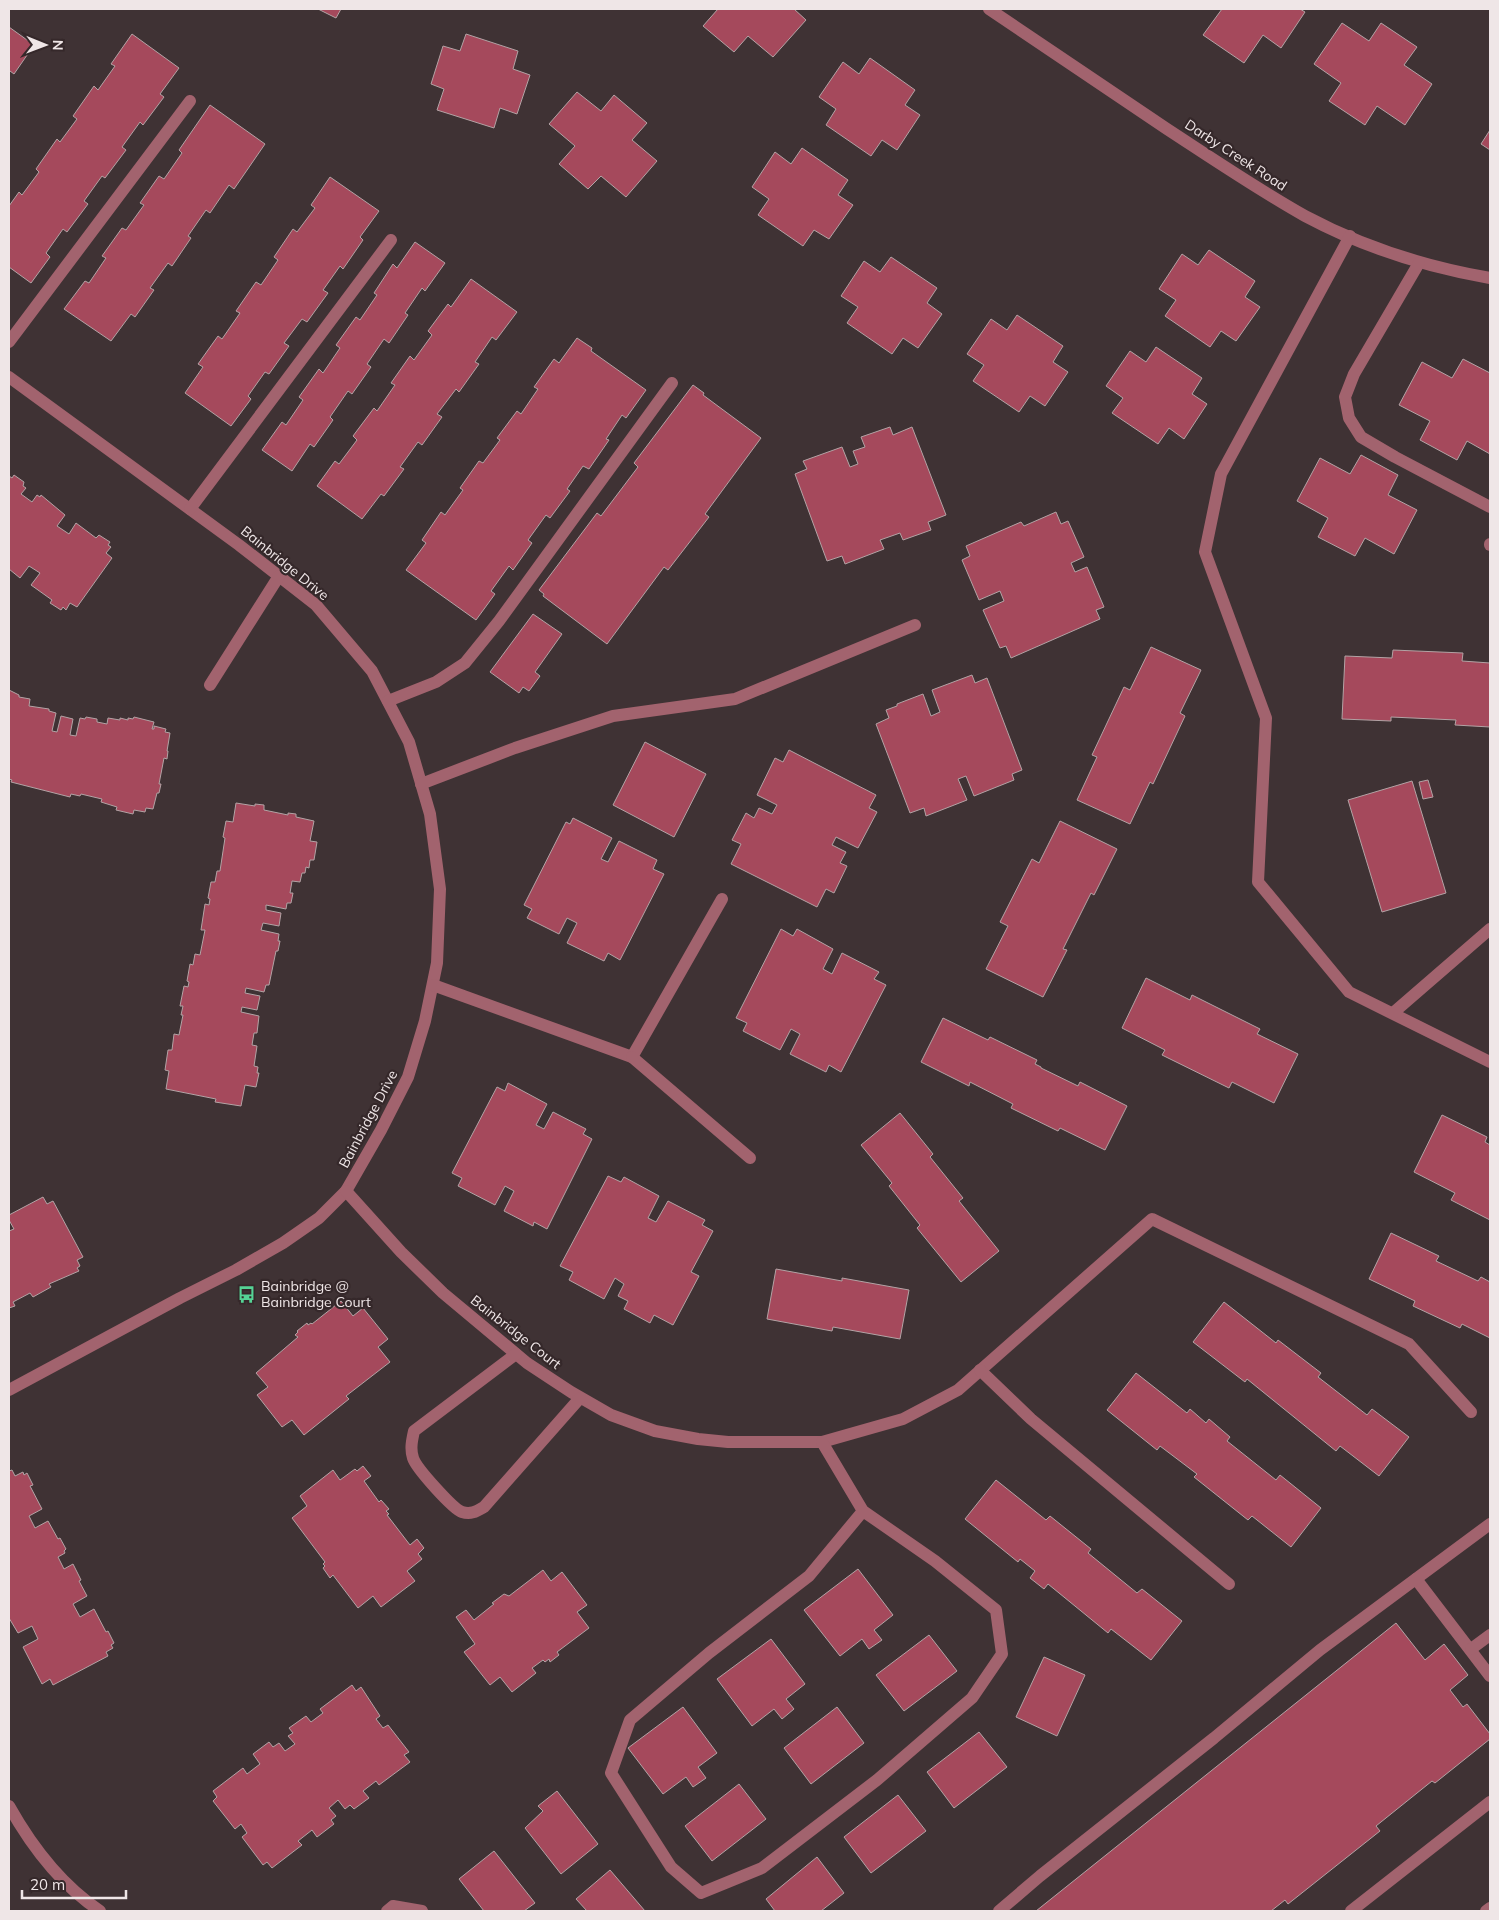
<svg xmlns="http://www.w3.org/2000/svg" width="1499" height="1920" viewBox="0 0 1499 1920" font-family="Mulish,sans-serif">
<rect width="100%" height="100%" fill="#3f3234"/>
<g fill="#a5495c" stroke="#b3a3a5">
<polygon points="318,9 341,9 336,18"/>
<polygon points="718,9 794,9 806,20 773,57 748,36 734,52 703,26"/>
<polygon points="1222,9 1300,9 1305,12 1281,48 1263,35 1244,63 1203,35"/>
<polygon points="1342,23 1369,41 1381,23 1417,47 1404,65 1432,84 1405,125 1377,106 1365,125 1329,101 1341,83 1314,64"/>
<polygon points="9,27 34,45 14,74 10,71 9,73"/>
<polygon points="132,34 179,68 160,94 164,97 143,125 140,122 122,147 126,150 105,178 102,176 84,201 88,204 67,232 63,229 46,253 50,257 31,283 9,267 9,206 19,192 22,195 39,172 36,169 57,139 60,142 77,119 73,116 94,86 98,90 115,66 111,64"/>
<polygon points="466,34 518,51 513,69 530,75 517,114 500,108 494,128 437,110 444,89 431,84 443,46 460,51"/>
<polygon points="870,58 915,90 905,105 920,115 897,150 882,140 871,156 826,125 836,109 819,97 843,62 859,74"/>
<polygon points="577,92 601,111 614,95 647,123 632,140 657,161 626,197 601,176 588,189 559,164 575,146 549,124"/>
<polygon points="210,105 265,144 234,189 229,185 210,213 206,210 188,236 191,238 172,266 168,263 150,288 154,290 135,317 131,314 111,341 64,309 85,281 89,283 106,258 102,256 122,228 126,230 144,205 140,203 159,176 164,179 182,153 179,150"/>
<polygon points="1490,130 1490,150 1481,144"/>
<polygon points="802,148 848,180 838,195 853,205 829,239 814,230 803,246 758,215 769,199 752,187 775,152 791,164"/>
<polygon points="330,177 379,211 360,237 363,240 343,269 340,266 323,290 328,293 307,322 302,319 284,343 289,346 269,374 265,372 248,396 251,399 231,426 185,393 203,367 198,364 218,336 222,339 240,313 236,311 256,282 261,285 278,260 274,257 293,229 297,232 315,208 311,205"/>
<polygon points="415,242 445,263 425,291 422,288 405,313 408,315 389,343 384,339 367,364 371,367 352,394 348,391 330,417 333,420 314,447 310,444 292,471 262,450 282,422 286,425 303,400 299,397 319,369 323,373 340,348 336,345 356,317 360,320 377,295 374,293 393,264 397,268"/>
<polygon points="1209,250 1255,281 1245,297 1260,307 1236,341 1221,331 1210,347 1165,316 1176,300 1159,289 1182,254 1198,265"/>
<polygon points="891,257 937,288 927,303 942,314 918,348 903,338 892,354 847,323 858,307 841,296 864,261 880,272"/>
<polygon points="471,279 517,312 496,340 492,337 475,362 479,364 459,392 456,389 437,414 442,417 422,445 418,442 400,467 404,469 384,496 381,494 362,519 317,486 335,461 339,464 357,440 353,436 374,408 377,411 395,385 391,383 410,356 414,360 432,335 428,331 448,304 451,307"/>
<polygon points="1017,315 1063,346 1053,362 1068,372 1045,406 1030,396 1019,412 973,381 984,365 967,354 991,319 1007,330"/>
<polygon points="577,338 592,348 591,351 646,390 626,418 622,415 606,439 609,440 589,469 583,466 567,489 570,491 550,518 546,515 528,540 532,543 513,570 509,566 491,591 495,594 476,620 406,570 426,543 422,540 441,512 445,515 463,490 460,488 479,461 483,463 500,440 497,438 517,411 521,414 538,389 534,387 554,359 559,363"/>
<polygon points="1156,347 1202,378 1192,394 1207,404 1184,439 1169,428 1158,444 1112,413 1123,398 1106,386 1130,351 1146,362"/>
<polygon points="1463,359 1490,373 1490,454 1467,441 1457,460 1420,440 1430,421 1399,405 1422,362 1452,378"/>
<polygon points="693,385 704,393 703,395 761,438 705,514 709,517 668,570 664,567 607,644 543,596 544,594 539,590 597,513 601,516 638,467 634,463"/>
<polygon points="890,427 893,435 912,427 946,515 928,522 931,530 903,540 900,533 880,540 884,549 845,564 842,556 827,561 795,474 807,469 803,461 842,447 850,467 858,464 853,451 865,447 861,437"/>
<polygon points="1361,455 1398,475 1388,495 1417,510 1394,554 1365,538 1355,556 1318,537 1328,518 1297,501 1320,458 1350,474"/>
<polygon points="14,475 24,482 23,486 26,488 21,494 32,502 37,495 40,497 41,495 65,515 57,526 69,534 76,523 96,538 99,535 110,542 108,545 111,547 106,553 112,558 77,607 70,603 66,610 63,607 61,610 50,603 52,600 31,585 40,573 29,566 20,578 9,569 9,476 12,478"/>
<polygon points="1056,512 1061,524 1068,521 1084,557 1071,563 1075,572 1087,567 1104,607 1096,610 1100,619 1011,658 1006,646 1000,648 983,610 1004,601 1000,591 979,600 962,560 970,556 966,546 1021,522 1024,526"/>
<polygon points="533,614 562,634 535,672 540,676 529,691 523,687 519,693 490,672"/>
<polygon points="1151,647 1201,670 1180,713 1185,716 1153,784 1150,782 1130,824 1077,800 1097,757 1092,755 1124,687 1130,690"/>
<polygon points="1393,650 1463,653 1462,661 1490,663 1490,727 1455,725 1456,720 1391,717 1391,721 1342,719 1345,656 1392,658"/>
<polygon points="972,675 975,683 987,678 1022,770 1012,774 1014,780 974,796 966,776 958,779 967,800 926,816 924,808 910,813 876,724 889,718 886,710 897,706 897,704 923,694 931,716 940,712 932,690"/>
<polygon points="9,690 19,695 19,697 30,699 29,706 49,709 49,711 56,713 52,731 57,732 61,716 73,719 70,735 76,736 80,718 85,719 86,717 97,719 97,722 107,724 108,718 120,720 120,718 128,720 128,718 133,719 134,717 154,722 152,729 154,729 154,726 166,729 165,732 170,733 167,751 168,751 167,759 164,758 159,784 161,784 159,793 157,793 153,809 146,808 145,812 134,810 133,814 116,810 117,807 101,802 102,799 81,794 80,796 71,794 70,797 11,782 12,780 9,779"/>
<polygon points="645,742 706,774 674,837 613,805"/>
<polygon points="789,750 876,795 869,808 877,812 858,848 836,837 832,845 846,852 840,863 847,866 834,893 826,889 817,907 731,864 741,844 732,840 746,813 754,818 759,808 772,814 777,805 757,795 775,758 783,762"/>
<polygon points="1428,780 1433,797 1423,799 1419,782"/>
<polygon points="1412,781 1446,893 1382,912 1348,800"/>
<polygon points="236,803 255,806 255,804 264,805 264,810 288,815 288,813 296,814 296,817 314,821 310,841 317,842 314,860 310,860 309,868 306,867 305,873 302,873 300,882 292,881 290,893 293,893 291,903 287,903 286,909 266,905 266,910 281,913 279,926 263,923 261,930 279,934 278,941 280,941 278,951 276,951 269,985 266,985 264,992 246,988 245,993 260,996 257,1010 242,1007 241,1012 259,1016 257,1033 254,1033 252,1045 257,1046 254,1066 258,1067 257,1073 259,1073 256,1087 245,1085 241,1106 215,1102 216,1099 166,1089 169,1071 165,1070 168,1050 172,1050 174,1034 179,1035 183,1015 181,1015 183,1006 180,1006 184,986 188,987 189,982 187,981 190,964 193,965 195,954 200,955 205,930 201,930 205,904 209,905 210,899 208,898 211,882 215,882 217,871 220,871 225,838 223,837 226,821 233,822"/>
<polygon points="573,818 612,838 601,859 608,862 619,841 657,860 653,869 664,874 620,960 608,953 604,961 567,943 577,923 567,918 559,934 527,918 532,909 524,905 566,822 570,824"/>
<polygon points="1060,821 1117,849 1094,895 1091,893 1063,949 1067,950 1043,997 986,969 1008,926 1000,922 1032,859 1039,863"/>
<polygon points="781,929 793,936 797,929 833,949 823,969 832,974 842,953 879,972 874,979 886,985 841,1072 829,1065 826,1072 790,1054 800,1034 791,1029 780,1050 743,1031 747,1023 736,1018"/>
<polygon points="1146,978 1190,1000 1192,995 1260,1029 1257,1034 1298,1054 1274,1103 1232,1082 1229,1088 1162,1055 1165,1050 1122,1028"/>
<polygon points="943,1018 988,1040 990,1037 1037,1060 1035,1064 1041,1067 1041,1068 1078,1086 1080,1082 1127,1106 1105,1150 1060,1128 1058,1131 1011,1108 1013,1104 970,1082 969,1086 921,1062"/>
<polygon points="508,1083 547,1104 536,1125 544,1129 553,1112 586,1129 583,1134 592,1139 547,1229 534,1222 533,1226 504,1211 514,1191 505,1186 495,1205 458,1186 462,1178 452,1173 497,1087 505,1091"/>
<polygon points="900,1113 933,1154 930,1157 963,1198 959,1201 999,1251 961,1282 917,1228 920,1225 889,1186 892,1183 861,1145"/>
<polygon points="1442,1115 1487,1137 1485,1142 1490,1145 1490,1220 1451,1200 1455,1193 1414,1172"/>
<polygon points="608,1176 621,1182 624,1177 659,1196 648,1218 656,1222 668,1201 705,1220 702,1225 713,1231 691,1272 699,1276 673,1325 654,1315 650,1323 624,1309 628,1301 618,1296 624,1284 615,1278 604,1299 569,1280 573,1272 560,1266"/>
<polygon points="43,1197 47,1204 53,1201 83,1257 77,1260 80,1266 77,1268 79,1271 49,1284 51,1287 33,1297 30,1293 13,1302 15,1306 9,1308 9,1231 14,1229 9,1220 9,1215"/>
<polygon points="1391,1233 1439,1256 1436,1261 1478,1281 1481,1277 1490,1282 1490,1338 1462,1324 1460,1328 1413,1306 1415,1301 1369,1279"/>
<polygon points="776,1269 842,1281 842,1278 909,1290 900,1339 833,1327 832,1331 767,1319"/>
<polygon points="341,1301 353,1316 363,1308 388,1339 378,1347 390,1362 346,1396 349,1399 304,1435 292,1420 282,1427 257,1395 268,1387 256,1373 298,1337 295,1335 298,1332 297,1331 307,1323 308,1325 311,1323 312,1324"/>
<polygon points="1224,1302 1276,1343 1278,1340 1321,1373 1318,1377 1367,1415 1372,1409 1409,1437 1379,1476 1340,1446 1336,1451 1247,1379 1245,1382 1193,1342"/>
<polygon points="1136,1373 1187,1413 1190,1409 1206,1423 1209,1419 1230,1437 1227,1441 1276,1480 1280,1475 1321,1508 1291,1547 1252,1516 1248,1520 1194,1477 1197,1474 1160,1446 1157,1450 1107,1410"/>
<polygon points="363,1466 371,1476 364,1481 379,1502 381,1500 389,1509 386,1511 389,1514 387,1515 410,1545 417,1539 424,1548 418,1554 422,1559 407,1571 415,1581 381,1607 373,1596 358,1608 333,1575 330,1578 323,1568 325,1566 323,1564 325,1562 292,1518 307,1506 300,1496 333,1470 340,1480 355,1469 357,1471"/>
<polygon points="12,1470 15,1476 23,1472 24,1475 27,1473 33,1485 30,1486 42,1509 29,1516 35,1528 48,1521 58,1539 60,1538 66,1549 64,1551 65,1553 58,1557 64,1569 73,1564 81,1580 79,1581 87,1596 73,1604 80,1617 94,1609 106,1632 108,1631 114,1643 111,1645 113,1648 106,1652 108,1656 53,1685 50,1679 42,1684 23,1647 38,1639 32,1626 18,1633 9,1618 9,1471"/>
<polygon points="996,1480 1046,1520 1050,1516 1091,1549 1088,1553 1137,1593 1142,1589 1182,1621 1151,1660 1111,1629 1108,1633 1048,1584 1044,1589 1030,1578 1035,1571 1020,1559 1018,1562 965,1519"/>
<polygon points="858,1569 893,1615 874,1630 882,1640 869,1649 862,1639 840,1656 804,1610"/>
<polygon points="543,1570 551,1581 562,1572 587,1605 577,1612 589,1628 557,1652 559,1655 550,1662 549,1659 545,1662 543,1660 532,1668 536,1673 512,1692 500,1677 490,1685 464,1652 475,1644 456,1617 466,1610 474,1620 494,1604 492,1603 504,1594 509,1596"/>
<polygon points="1396,1623 1425,1660 1444,1644 1468,1675 1450,1690 1463,1707 1467,1704 1490,1734 1490,1739 1435,1783 1432,1781 1376,1826 1380,1831 1288,1904 1285,1900 1271,1911 1036,1911"/>
<polygon points="929,1635 957,1671 904,1711 876,1675"/>
<polygon points="771,1639 805,1684 786,1699 794,1709 782,1719 774,1709 752,1726 717,1679"/>
<polygon points="1044,1657 1085,1675 1057,1736 1016,1717"/>
<polygon points="352,1685 356,1691 361,1687 380,1716 376,1719 383,1728 388,1725 409,1752 404,1755 410,1762 379,1785 376,1781 363,1791 369,1798 354,1809 350,1805 345,1809 338,1800 329,1808 336,1816 331,1820 334,1824 317,1837 312,1830 298,1841 302,1845 272,1868 267,1862 263,1865 242,1837 247,1833 241,1824 235,1829 213,1801 217,1797 213,1791 243,1768 247,1774 260,1764 253,1754 269,1742 273,1747 279,1743 285,1751 295,1744 288,1736 293,1733 289,1728 306,1716 311,1722 323,1713 320,1709"/>
<polygon points="683,1707 717,1753 698,1767 706,1778 693,1787 686,1777 663,1794 628,1748"/>
<polygon points="837,1707 864,1743 811,1784 784,1748"/>
<polygon points="979,1732 1007,1767 954,1808 927,1772"/>
<polygon points="739,1784 766,1819 712,1861 685,1826"/>
<polygon points="557,1791 598,1844 561,1874 525,1828 543,1811 538,1806"/>
<polygon points="898,1795 926,1831 871,1873 844,1837"/>
<polygon points="494,1851 535,1903 524,1911 484,1911 459,1879"/>
<polygon points="817,1857 844,1893 821,1911 775,1911 766,1899"/>
<polygon points="610,1870 645,1911 587,1911 576,1899"/>
</g>
<g fill="none" stroke-linecap="round" stroke-linejoin="round">
<g stroke="#a2636e" stroke-width="12">
<path d="M989,9C1048,49 1108,89 1167,129C1213,159 1257,189 1305,216C1363,247 1426,267 1490,278"/>
<polyline points="1350,236 1221,474 1205,552 1266,718 1258,882 1349,992 1490,1062"/>
<polyline points="1419,263 1354,374 1345,397 1349,418 1361,437 1395,457 1490,507"/>
<polyline points="9,342 190,101"/>
<polyline points="9,377 239,545 316,605 372,671 409,742 430,814 440,889 437,963 425,1021 408,1077 381,1130 346,1191 319,1218 283,1243 236,1270 180,1298 9,1390"/>
<polyline points="190,509 391,240"/>
<polyline points="1490,545 1490,544"/>
<polyline points="210,685 279,576"/>
<polyline points="388,701 436,682 465,663 499,621 672,383"/>
<polyline points="421,784 515,748 613,716 735,699 915,625"/>
<polyline points="433,985 632,1057 722,899"/>
<polyline points="1393,1013 1490,929"/>
<polyline points="632,1057 750,1158"/>
<polyline points="346,1191 401,1252 443,1293 527,1363 571,1392 611,1415 655,1431 698,1439 728,1442 822,1442 903,1419 958,1390 1152,1219 1409,1344 1471,1412"/>
<path d="M516,1354L414,1431C412,1440 410,1449 413,1458C416,1468 453,1509 462,1512C471,1515 477,1511 484,1507L580,1398"/>
<polyline points="980,1370 1031,1419 1229,1584"/>
<polyline points="822,1442 863,1511 935,1561 996,1610 1002,1654 972,1698 877,1780 762,1868 701,1893 671,1867 611,1773 630,1720 709,1653 809,1576 863,1511"/>
<polyline points="1416,1579 1490,1676"/>
<polyline points="1471,1649 1490,1635"/>
<path d="M9,1806C32,1847 61,1885 100,1911"/>
<polyline points="387,1911 393,1906 422,1911"/>
<polyline points="999,1911 1040,1876 1214,1738 1320,1650 1490,1524"/>
<polyline points="1351,1911 1490,1802"/>
<polyline points="1486,1911 1490,1908"/>
</g>
</g>
<defs>
<symbol id="bus-bare" viewBox="-9 -9 18 18"><path d="M-5-6H5V4H4V6H2V4H-2V6H-4V4H-5ZM-3.5-4V0h7V-4ZM-3.5 1.2v1.5H-2V1.2ZM2 1.2v1.5H3.5V1.2Z" fill="#55d395" stroke="#35282a" stroke-width="2.5" paint-order="stroke"/></symbol>
</defs>
<g fill-rule="evenodd">
<use href="#bus-bare" x="234" y="1282" width="25" height="25"/>
</g>
<g text-anchor="middle" dominant-baseline="central" stroke-width="4.5" stroke-linejoin="round" paint-order="stroke">
<g font-size="14" fill="#efe6e7" stroke="#35282a">
<text transform="translate(1236 155) rotate(33)">Darby Creek Road</text>
<text transform="translate(285 563) rotate(39)">Bainbridge Drive</text>
<text transform="translate(368 1119) rotate(-62)">Bainbridge Drive</text>
<text transform="translate(516 1332) rotate(38)">Bainbridge Court</text>
</g>
<g font-size="14" fill="#efe6e7" stroke="#35282a" text-anchor="start">
<text x="261" y="1286">Bainbridge @<tspan x="261" dy="16">Bainbridge Court</tspan></text>
</g>
</g>
<rect width="1499" height="1920" fill="none" stroke="#efe6e7" stroke-width="20"/>
<g transform="translate(45 45) rotate(91)" stroke="#35282a" stroke-width="4" paint-order="stroke">
<path d="M0-4L9 19L0 12L-9 19Z" fill="#efe6e7"/>
<text y="-8" font-size="14" font-weight="bold" text-anchor="middle" fill="#efe6e7">N</text>
</g>
<path d="M22 1890v8h104v-8" fill="none" stroke="#efe6e7" stroke-width="2.5"/>
<text x="30" y="1890" font-size="15" fill="#efe6e7" stroke="#35282a" stroke-width="4" paint-order="stroke">20 m</text>
</svg>
